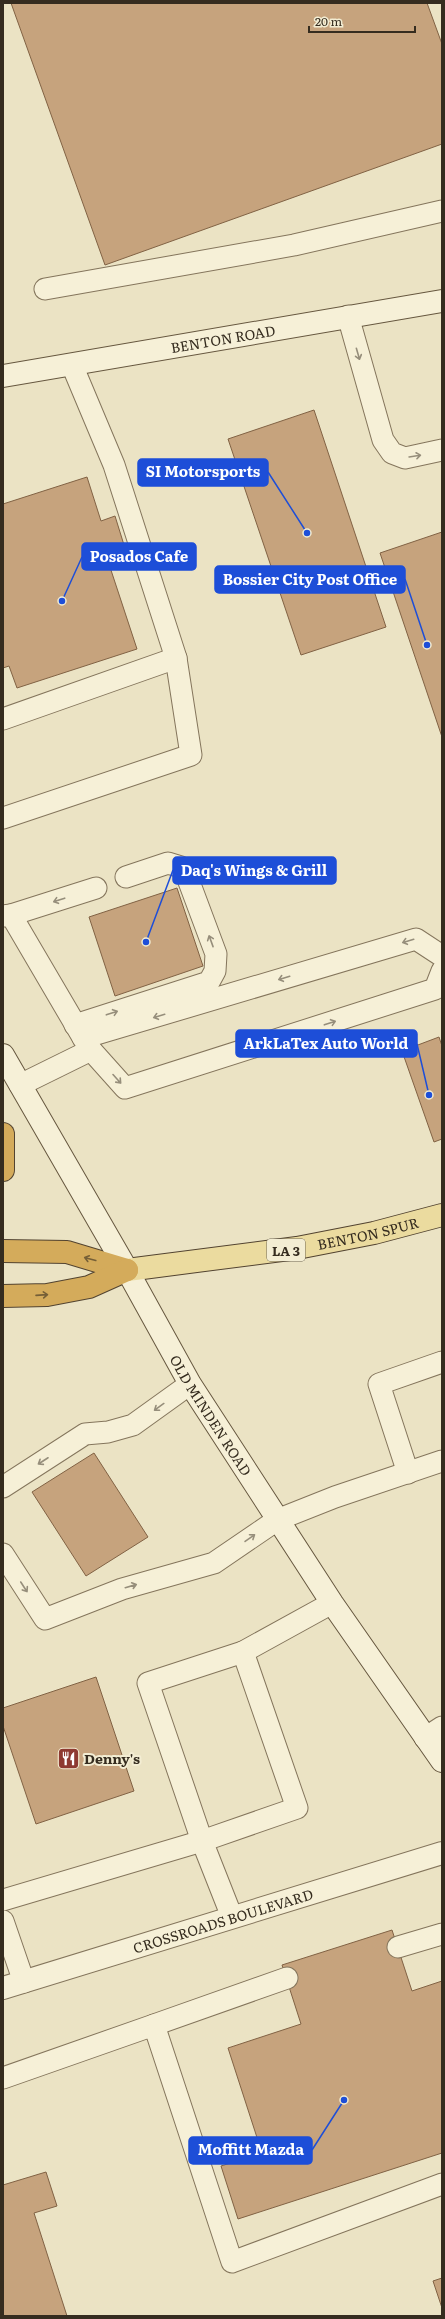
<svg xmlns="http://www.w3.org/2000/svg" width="445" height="2319" viewBox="0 0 445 2319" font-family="Literata,serif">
<rect width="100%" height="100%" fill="#ebe3c4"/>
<g fill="#c6a37d" stroke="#816244">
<polygon points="11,3 427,3 442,44 442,144 105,265"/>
<polygon points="314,410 386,627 301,655 228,439"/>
<polygon points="87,477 101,521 115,516 124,545 105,552 137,649 17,688 9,666 3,668 3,504"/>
<polygon points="442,532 442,737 380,553"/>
<polygon points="177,888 203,966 115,996 89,917"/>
<polygon points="439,1037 442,1046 442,1139 434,1142 402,1051"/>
<polygon points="94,1453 148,1537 86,1576 32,1492"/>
<polygon points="96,1677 134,1791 36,1824 3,1726 3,1708"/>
<polygon points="392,1930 412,1991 442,1981 442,2153 238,2219 221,2166 262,2153 228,2048 301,2024 282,1965"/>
<polygon points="46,2172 57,2206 34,2213 67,2316 3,2316 3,2185"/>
<polygon points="442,2278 442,2308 433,2281"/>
</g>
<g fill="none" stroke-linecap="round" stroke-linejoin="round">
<defs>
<g id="service">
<polyline points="45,289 294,245 442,211"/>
<polyline points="348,316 383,440 392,453 405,458 442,450"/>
<polyline points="3,719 176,658"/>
<polyline points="3,818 191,755 176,658 114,465 72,365"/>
<polyline points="11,915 96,888"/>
<polyline points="3,916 11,915 82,1036"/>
<polyline points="442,956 416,939 83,1038 91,1050 125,1088 435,989 442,971"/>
<polyline points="75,1025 209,982 215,971 216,954 188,879 181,867 168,863 126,877"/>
<polyline points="20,1085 91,1050"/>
<polyline points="408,1473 379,1384 442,1362"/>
<polyline points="3,1487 85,1434 108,1432 133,1425 190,1384"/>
<polyline points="3,1554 45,1619 122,1589 214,1563 277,1520 335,1497 442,1461"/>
<polyline points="425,1738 442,1727"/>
<polyline points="3,1900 202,1841 297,1808 243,1652 332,1603"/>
<polyline points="232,1917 202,1841 148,1683 243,1652"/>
<polyline points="3,1921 24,1982"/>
<polyline points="398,1947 442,1934"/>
<polyline points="154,2025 287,1978"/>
<polyline points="3,2078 154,2025 232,2262 442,2184"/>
</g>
<g id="minor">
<path id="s1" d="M3,1988L442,1853"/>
</g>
<g id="secondary">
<path id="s2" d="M3,376L442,301"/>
<path id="s3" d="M3,1055L127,1270L190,1384L332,1603L442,1761"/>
</g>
<g id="primary">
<path id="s4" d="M127,1270L297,1248L374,1233L442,1215"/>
</g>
<g id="motorway">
<polyline points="3,1134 3,1170"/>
<polyline points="3,1251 67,1252 127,1270"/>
<polyline points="3,1296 47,1295 89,1287 127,1270"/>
</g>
</defs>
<use href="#service" stroke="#84755c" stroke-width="23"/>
<use href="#minor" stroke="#84755c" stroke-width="24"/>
<use href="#secondary" stroke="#66573f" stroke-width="24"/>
<use href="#primary" stroke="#524330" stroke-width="24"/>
<use href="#motorway" stroke="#524330" stroke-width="24"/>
<use href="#service" stroke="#f6f0d7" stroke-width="21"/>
<use href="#minor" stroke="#f6f0d7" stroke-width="22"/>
<use href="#secondary" stroke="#f6f0d7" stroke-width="22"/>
<use href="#primary" stroke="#ebdb9f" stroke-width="22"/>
<use href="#motorway" stroke="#d4ab5b" stroke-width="22"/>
</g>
<defs><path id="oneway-shaft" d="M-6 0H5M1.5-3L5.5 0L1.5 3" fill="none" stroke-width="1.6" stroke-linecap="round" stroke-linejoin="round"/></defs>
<g stroke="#968e7b">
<use href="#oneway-shaft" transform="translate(358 354) rotate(74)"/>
<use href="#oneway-shaft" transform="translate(415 456) rotate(-9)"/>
<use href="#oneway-shaft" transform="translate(59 900) rotate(162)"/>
<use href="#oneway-shaft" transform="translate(211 941) rotate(-110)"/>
<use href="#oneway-shaft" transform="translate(408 941) rotate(163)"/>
<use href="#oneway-shaft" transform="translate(284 978) rotate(163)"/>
<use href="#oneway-shaft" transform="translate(112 1013) rotate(-18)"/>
<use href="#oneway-shaft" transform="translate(159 1016) rotate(163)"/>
<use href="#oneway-shaft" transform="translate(330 1023) rotate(-18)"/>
<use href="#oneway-shaft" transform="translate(117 1079) rotate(48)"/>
<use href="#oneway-shaft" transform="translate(159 1407) rotate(144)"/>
<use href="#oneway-shaft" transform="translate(43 1461) rotate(147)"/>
<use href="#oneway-shaft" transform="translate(250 1538) rotate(-35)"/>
<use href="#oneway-shaft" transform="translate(131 1586) rotate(-16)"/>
<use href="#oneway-shaft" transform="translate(24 1587) rotate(57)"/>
</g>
<g stroke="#755f37">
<use href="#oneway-shaft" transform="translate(90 1259) rotate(-165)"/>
<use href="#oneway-shaft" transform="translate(42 1295) rotate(-4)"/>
</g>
<defs>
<symbol id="restaurant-square" viewBox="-11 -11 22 22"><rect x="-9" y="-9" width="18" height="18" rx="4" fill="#8e3a31" stroke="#f3edd3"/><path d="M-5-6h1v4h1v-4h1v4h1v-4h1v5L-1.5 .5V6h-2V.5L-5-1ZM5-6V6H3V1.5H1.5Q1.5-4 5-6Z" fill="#fff"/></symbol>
</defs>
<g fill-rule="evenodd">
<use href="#restaurant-square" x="56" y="1746" width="25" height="25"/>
</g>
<g text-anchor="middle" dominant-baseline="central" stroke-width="4" stroke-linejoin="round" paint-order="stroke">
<rect fill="#f3edd3" stroke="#6e6655" stroke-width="1" x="267" y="1239" width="38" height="22" rx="3"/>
<g font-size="13" font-weight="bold" fill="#352c1f">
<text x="286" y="1250">LA 3</text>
</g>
<g font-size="14" fill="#352c1f" stroke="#f3edd3">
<text stroke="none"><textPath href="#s2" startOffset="223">BENTON ROAD</textPath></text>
<text stroke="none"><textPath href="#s4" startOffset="244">BENTON SPUR</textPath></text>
<text stroke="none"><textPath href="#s3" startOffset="416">OLD MINDEN ROAD</textPath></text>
<text stroke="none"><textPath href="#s1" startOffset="230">CROSSROADS BOULEVARD</textPath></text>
</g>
<g font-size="14" font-weight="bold" fill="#352c1f" stroke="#f3edd3" text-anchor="start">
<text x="84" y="1758">Denny's</text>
</g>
</g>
<path fill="none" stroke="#1d4ed8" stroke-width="1.5" d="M307 533L268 472M62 601L82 557M427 645L405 579M146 942L173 870M429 1095L417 1044M344 2100L312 2150"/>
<g fill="#1d4ed8" stroke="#f3edd3" stroke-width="1.5">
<circle cx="307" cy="533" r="4"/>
<circle cx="62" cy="601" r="4"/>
<circle cx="427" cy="645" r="4"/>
<circle cx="146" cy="942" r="4"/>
<circle cx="429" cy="1095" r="4"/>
<circle cx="344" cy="2100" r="4"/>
</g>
<g fill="#1d4ed8" stroke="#1d4ed8" stroke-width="1.5">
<rect x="138" y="459" width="130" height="27" rx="4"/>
<rect x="82" y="543" width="114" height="27" rx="4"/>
<rect x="215" y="566" width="190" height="27" rx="4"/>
<rect x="173" y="857" width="163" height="27" rx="4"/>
<rect x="236" y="1030" width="181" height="27" rx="4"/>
<rect x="189" y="2137" width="123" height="27" rx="4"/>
</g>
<g font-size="15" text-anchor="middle" font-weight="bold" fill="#fff">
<text x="203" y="477">SI Motorsports</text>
<text x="139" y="562">Posados Cafe</text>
<text x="310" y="585">Bossier City Post Office</text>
<text x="254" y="876">Daq's Wings &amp; Grill</text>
<text x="326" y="1049">ArkLaTex Auto World</text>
<text x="251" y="2155">Moffitt Mazda</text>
</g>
<rect width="445" height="2319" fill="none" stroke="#352c1f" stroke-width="8"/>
<path d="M309 26v6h106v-6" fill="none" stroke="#352c1f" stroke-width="2"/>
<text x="315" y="26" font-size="12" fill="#352c1f" stroke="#f3edd3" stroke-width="3" paint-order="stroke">20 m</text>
</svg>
